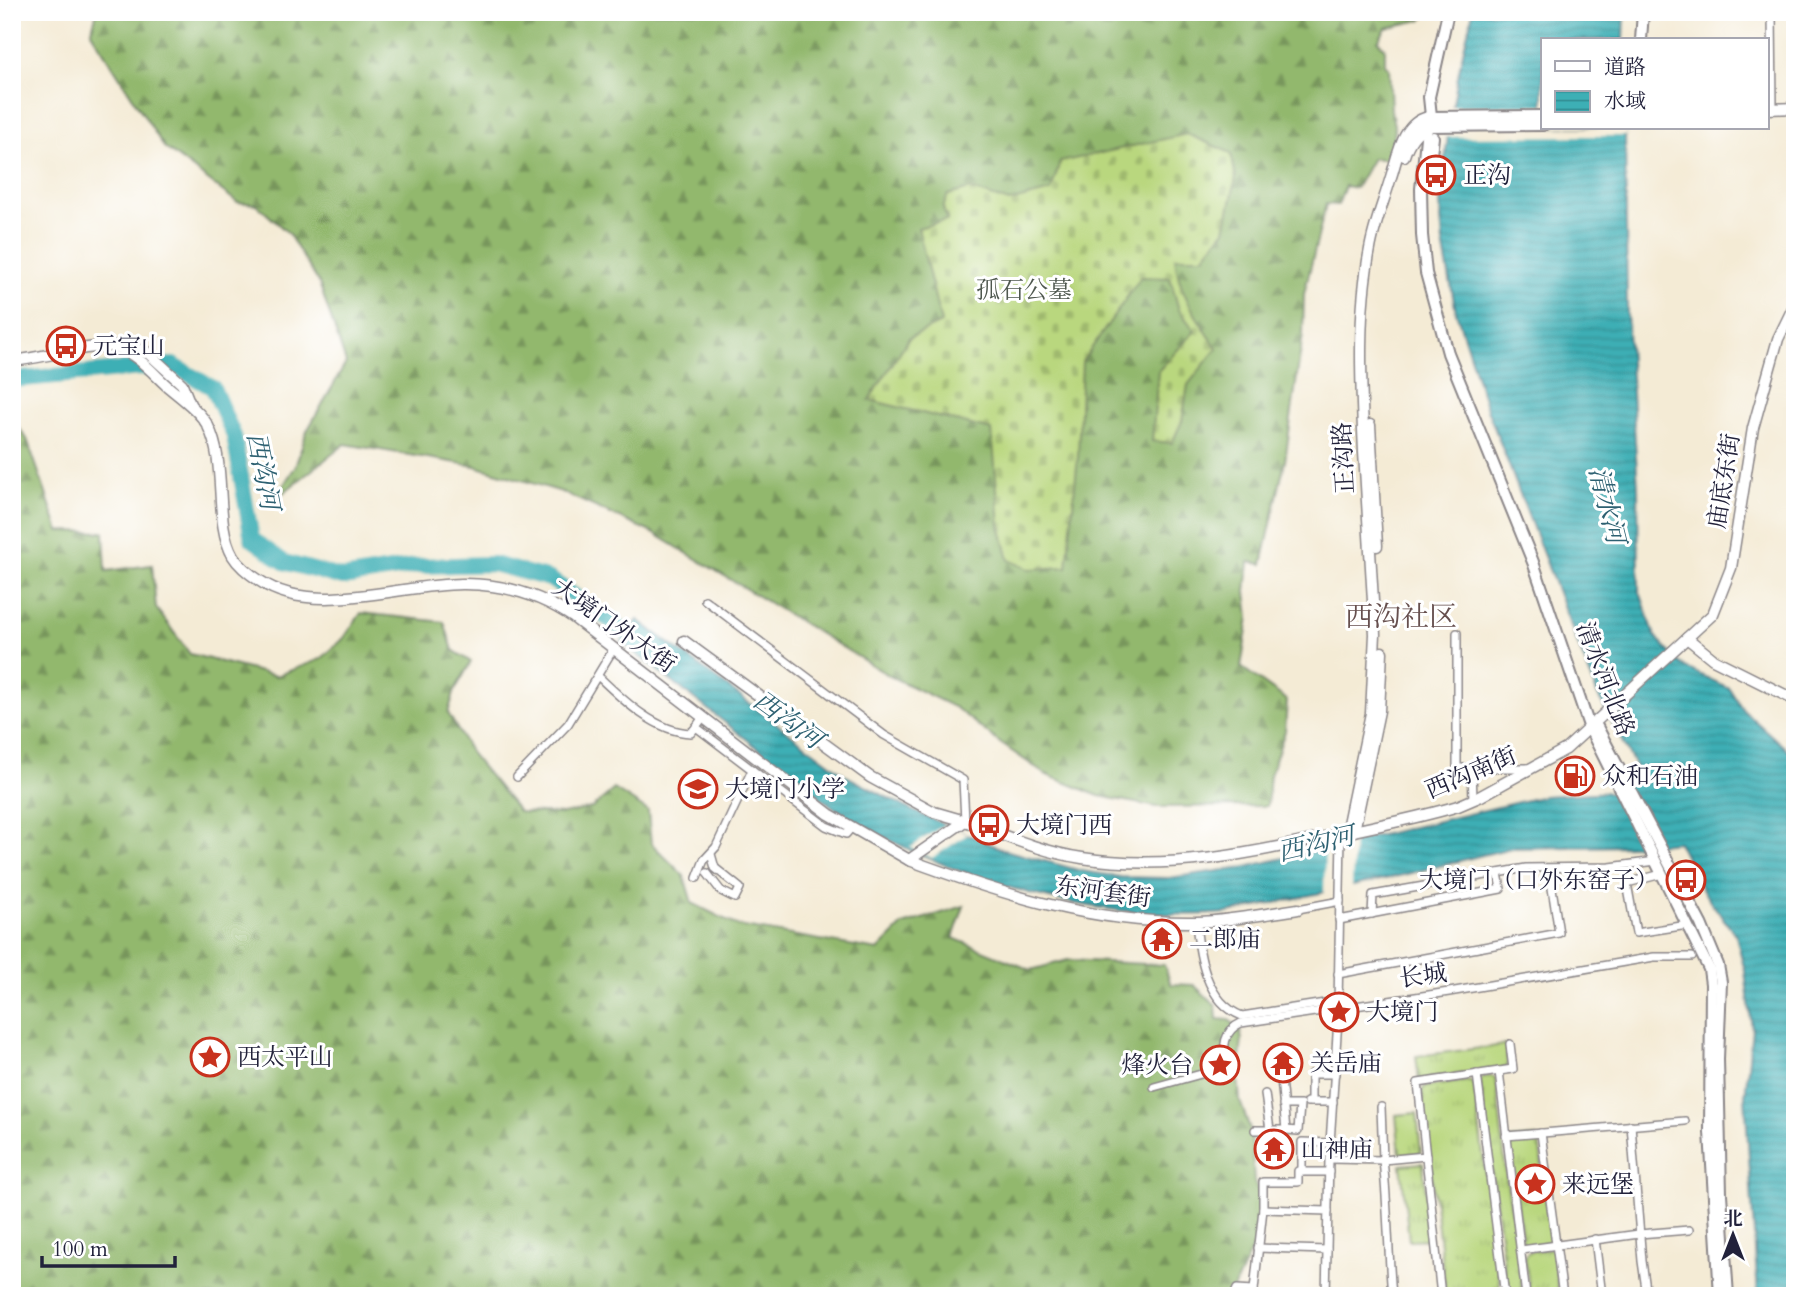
<svg xmlns="http://www.w3.org/2000/svg" width="1807" height="1308" viewBox="0 0 1807 1308" font-family="Cardo,'Noto Serif SC',serif">
<defs>
<pattern id="grass-tufts" width="24" height="20" patternUnits="userSpaceOnUse" patternTransform="scale(1.75)"><rect width="24" height="20" fill="#b9d77e"/><path d="M3 7l-1-3M5 7V3M7 7l1-3M15 17l-1-3M17 17v-4M19 17l1-3" fill="none" stroke="#9fb86e"/></pattern>
<pattern id="forest-firs" width="22" height="20" patternUnits="userSpaceOnUse" patternTransform="scale(1.75)"><rect width="22" height="20" fill="#92b86d"/><path d="M5 1l3.5 6h-7zM16 11l3.5 6h-7z" fill="#77955b"/></pattern>
<pattern id="cemetery-stones" width="16" height="16" patternUnits="userSpaceOnUse" patternTransform="scale(1.75)"><rect width="16" height="16" fill="#b9d77e"/><path d="M2 7V4a2 2 0 0 1 4 0v3zM10 15v-3a2 2 0 0 1 4 0v3z" fill="#9fb86e"/></pattern>
<pattern id="water-rules" width="6" height="5" patternUnits="userSpaceOnUse" patternTransform="scale(1.75)"><rect width="6" height="5" fill="#3dafb5"/><path d="M0 2.5h6" fill="none" stroke="#338e94"/></pattern>
</defs>
<rect width="100%" height="100%" fill="#fff"/>
<filter id="ink" filterUnits="userSpaceOnUse"><feTurbulence type="fractalNoise" baseFrequency=".0143" numOctaves="2"/><feDisplacementMap in="SourceGraphic" scale="14" xChannelSelector="R" yChannelSelector="G"/><feConvolveMatrix kernelMatrix="1 2 1 2 8 2 1 2 1" color-interpolation-filters="sRGB"/></filter>
<filter id="wash" filterUnits="userSpaceOnUse"><feTurbulence type="fractalNoise" baseFrequency=".00686" numOctaves="4" result="noise"/><feDisplacementMap in="SourceGraphic" scale="28" xChannelSelector="R" yChannelSelector="G"/><feGaussianBlur stdDeviation="1.57" result="paint"/><feColorMatrix in="noise" values="0 0 0 0 0 0 0 0 0 0 0 0 0 0 0 0 0 1.4 0 .05"/><feComposite in="paint" operator="in"/></filter>
<g filter="url(#wash)">
<rect width="100%" height="100%" fill="#f4ebd5"/>
<g fill="url(#grass-tufts)" stroke="#6e7c5c" stroke-width="2">
<polygon points="1505,1045 1508,1067 1419,1080 1416,1056"/>
<polygon points="1491,1076 1496,1078 1507,1183 1520,1263 1522,1296 1508,1296 1480,1081 1483,1077"/>
<polygon points="1468,1081 1474,1084 1501,1296 1446,1296 1422,1092 1424,1087"/>
<polygon points="1417,1113 1421,1153 1400,1154 1396,1115"/>
<polygon points="1536,1137 1539,1140 1551,1239 1550,1242 1527,1246 1523,1244 1509,1144 1512,1139"/>
<polygon points="1423,1163 1430,1239 1409,1240 1401,1165"/>
<polygon points="1551,1248 1553,1251 1559,1296 1530,1296 1525,1256 1528,1252"/>
</g>
<g fill="url(#forest-firs)" stroke="#5a6d54" stroke-width="2">
<polygon points="97,12 1434,12 1420,20 1386,28 1378,41 1385,48 1385,65 1389,67 1391,110 1395,131 1390,160 1373,158 1356,188 1345,186 1338,205 1326,204 1304,294 1303,334 1285,461 1262,564 1249,562 1246,592 1249,617 1241,667 1287,700 1285,731 1270,775 1267,806 1157,807 1099,796 1047,775 1000,743 956,708 890,676 655,534 562,492 475,466 345,444 274,500 295,467 307,431 346,363 319,283 288,233 256,204 237,202 164,147 91,32"/>
<polygon points="12,418 27,439 59,531 104,532 106,571 152,565 156,608 190,654 276,676 321,659 344,638 361,613 444,622 453,650 471,662 455,690 448,713 472,755 519,812 563,814 592,808 614,789 648,811 651,843 684,876 692,903 738,926 878,950 903,925 964,906 953,938 1031,970 1068,960 1164,965 1171,984 1194,985 1216,1006 1217,1019 1229,1020 1240,1029 1242,1040 1238,1076 1240,1101 1251,1132 1254,1181 1261,1198 1261,1209 1256,1240 1230,1296 12,1296"/>
</g>
<path fill="url(#cemetery-stones)" stroke="#6e7c5c" stroke-width="2" d="M1187,134L1231,153L1236,178L1225,230L1203,257H1175C1178,293 1198,319 1217,348L1188,385L1182,421L1172,443L1152,441L1158,371L1195,331L1179,310L1170,278L1141,277L1082,362L1078,456L1067,567L1029,569L1009,560L1000,525L992,430L869,400L909,338L941,323L918,228L947,220L943,208L948,195L970,189L1009,202L1051,191L1060,162Z"/>
<path fill="url(#water-rules)" stroke="#306878" stroke-width="2" d="M1473,12H1625L1624,40H1543V128H1625L1627,315L1638,487L1639,589L1655,636L1677,661L1690,670L1729,688L1743,710L1795,757V1296H1758L1745,1096L1752,1029L1745,971L1736,936L1703,891L1678,842L1635,846L1511,848L1403,875L1228,913C1100,923 958,883 848,817C821,800 797,778 772,759C722,720 671,681 621,642L638,620L848,777L913,811L1004,850L1082,871L1121,877L1169,878L1246,867L1544,796L1611,792L1641,777L1598,696L1486,406L1456,312L1443,243L1440,204L1449,126L1461,60Z"/>
<g fill="#f4ebd5">
<polygon points="1543,105 1543,128 1625,128 1626,136 1444,137 1449,106"/>
<polygon points="945,824 968,834 932,858 910,848"/>
<polygon points="1354,837 1352,888 1324,894 1325,843"/>
</g>
<g fill="none" stroke-linecap="round" stroke-linejoin="round">
<polyline stroke="#3dafb5" stroke-width="16" points="12,380 173,365 213,388 234,436 252,539 284,562 343,578 415,566 493,564 550,579 646,645"/>
</g>
</g>
<g filter="url(#ink)">
<g fill="none" stroke-linecap="round" stroke-linejoin="round">
<defs>
<g id="street">
<polyline points="1772,12 1773,109"/>
<polyline points="705,600 884,735 963,780 965,821"/>
<polyline points="1457,633 1457,768 1532,768"/>
<path d="M599,677C623,700 656,732 691,733L696,727"/>
<polyline points="703,717 696,727 826,826 846,834 851,828"/>
<polyline points="1472,768 1473,800"/>
<polyline points="517,777 568,724 614,648"/>
<polyline points="707,873 721,891 735,898 740,888 715,868 711,854"/>
<polyline points="1662,874 1627,883 1636,933 1688,925"/>
<polyline points="697,878 704,860 716,847 752,770"/>
<polyline points="1298,909 1340,901"/>
<polyline points="1372,914 1373,895 1526,868 1610,867 1656,861"/>
<polyline points="1339,920 1501,889 1498,873"/>
<path d="M1196,922C1199,956 1206,1002 1242,1016L1338,1001"/>
<polyline points="1338,974 1559,933 1549,869"/>
<polyline points="1338,1005 1341,834"/>
<polyline points="1499,1071 1526,1296"/>
<polyline points="1477,1074 1505,1296"/>
<polyline points="1281,1079 1286,1130 1298,1131 1300,1105 1283,1105"/>
<path d="M1154,1087L1212,1071L1226,1065C1223,1047 1223,1031 1241,1023L1449,992L1654,957H1692"/>
<polyline points="1265,1094 1270,1130"/>
<polyline points="1307,1102 1333,1102"/>
<polyline points="1311,1102 1311,1074 1335,1074"/>
<polyline points="1381,1107 1383,1160 1426,1156"/>
<polyline points="1631,1125 1642,1261 1647,1296"/>
<polyline points="1255,1130 1286,1130"/>
<polyline points="1541,1133 1563,1296"/>
<polyline points="1506,1136 1685,1121"/>
<path d="M1329,1159L1383,1160C1388,1205 1388,1250 1392,1296"/>
<polyline points="1329,1172 1302,1172 1302,1142 1331,1143"/>
<polyline points="1263,1209 1328,1211"/>
<polyline points="1595,1239 1602,1296"/>
<polyline points="1258,1248 1327,1250"/>
<polyline points="1521,1250 1639,1234 1689,1230"/>
<polyline points="1254,1290 1263,1209 1263,1182 1298,1182 1298,1171 1302,1172"/>
<polyline points="1234,1296 1237,1289 1254,1290 1254,1296"/>
<polyline points="1326,1296 1329,1159 1338,1019"/>
<polyline points="1441,1296 1418,1083 1513,1069 1510,1044"/>
</g>
<g id="secondary">
<polyline points="1767,109 1795,108"/>
<path d="M1404,156C1408,143 1415,132 1427,126"/>
<path d="M116,347C137,354 151,371 166,385C180,397 199,410 208,426C228,466 213,521 233,556C239,566 251,575 260,581C314,618 403,583 464,584C505,584 541,595 574,618L829,814L909,860L965,821C1003,835 1042,852 1082,858C1168,871 1251,854 1334,835C1376,826 1418,818 1458,806L1479,797L1566,749L1713,614L1731,568L1753,428L1778,339L1795,304"/>
<path d="M12,361C54,357 105,336 147,352L182,384L190,404"/>
<polyline points="1370,425 1377,546"/>
<polyline points="1687,638 1713,659 1795,700"/>
<polyline points="684,641 870,777 934,812 965,821"/>
<polyline points="1354,831 1379,711 1382,652"/>
<path d="M1346,833L1371,713L1375,634C1371,573 1368,513 1364,452C1361,385 1357,315 1370,249C1374,225 1384,201 1391,177C1398,156 1402,123 1428,117"/>
<path d="M909,860C1004,895 1094,924 1197,922C1230,921 1265,914 1298,909"/>
</g>
<g id="primary">
<polyline points="1641,40 1643,12"/>
<polyline points="1431,116 1429,97 1448,12"/>
<polyline points="1543,116 1428,117 1421,189 1422,235 1426,273 1448,353 1533,562 1590,729 1709,969 1711,984 1710,1132 1720,1296"/>
<polyline points="1427,126 1543,125"/>
<polyline points="1429,173 1433,137"/>
<polyline points="1595,723 1701,924 1718,965 1721,982 1718,1059 1721,1194 1728,1296"/>
</g>
</defs>
<use href="#street" stroke="#8b8688" stroke-width="10"/>
<use href="#secondary" stroke="#8b8688" stroke-width="13"/>
<use href="#primary" stroke="#8b8688" stroke-width="14"/>
<use href="#street" stroke="#fff" stroke-width="7"/>
<use href="#secondary" stroke="#fff" stroke-width="10"/>
<use href="#primary" stroke="#fff" stroke-width="10"/>
</g>
</g>
<defs>
<symbol id="bus-ring" viewBox="-11 -11 22 22"><circle r="9.5" fill="#fff" stroke="#c8321e" stroke-width="1.5"/><path d="M-5-6H5V4H4V6H2V4H-2V6H-4V4H-5ZM-3.5-4V0h7V-4ZM-3.5 1.2v1.5H-2V1.2ZM2 1.2v1.5H3.5V1.2Z" fill="#c8321e"/></symbol>
<symbol id="fuel-ring" viewBox="-11 -11 22 22"><circle r="9.5" fill="#fff" stroke="#c8321e" stroke-width="1.5"/><path d="M-5.5-6h7V0h2V4h1.3V-2.5L3-4.5l.8-.8L6-3V5H2.5V1h-1V6h-7ZM-4.2-4.7v3.2H.2V-4.7Z" fill="#c8321e"/></symbol>
<symbol id="school-ring" viewBox="-11 -11 22 22"><circle r="9.5" fill="#fff" stroke="#c8321e" stroke-width="1.5"/><path d="M0-5L7-2L0 1L-7-2ZM-4 1L0 2.5L4 1V4Q0 6-4 4Z" fill="#c8321e"/></symbol>
<symbol id="temple-ring" viewBox="-11 -11 22 22"><circle r="9.5" fill="#fff" stroke="#c8321e" stroke-width="1.5"/><path d="M0-6L5-2H3V0L6.5 2.5H4V6H1.5V3h-3V6H-4V2.5H-6.5L-3 0V-2H-5Z" fill="#c8321e"/></symbol>
<symbol id="sight-ring" viewBox="-11 -11 22 22"><circle r="9.5" fill="#fff" stroke="#c8321e" stroke-width="1.5"/><path d="M0-6L1.8-2.2L6-1.7L2.9 1.2L3.7 5.4L0 3.3L-3.7 5.4L-2.9 1.2L-6-1.7L-1.8-2.2Z" fill="#c8321e"/></symbol>
</defs>
<g fill-rule="evenodd">
<use href="#bus-ring" x="1414" y="153" width="44" height="44"/>
<use href="#bus-ring" x="44" y="324" width="44" height="44"/>
<use href="#fuel-ring" x="1553" y="754" width="44" height="44"/>
<use href="#school-ring" x="676" y="767" width="44" height="44"/>
<use href="#bus-ring" x="967" y="803" width="44" height="44"/>
<use href="#bus-ring" x="1664" y="858" width="44" height="44"/>
<use href="#temple-ring" x="1140" y="917" width="44" height="44"/>
<use href="#sight-ring" x="1317" y="990" width="44" height="44"/>
<use href="#sight-ring" x="188" y="1035" width="44" height="44"/>
<use href="#temple-ring" x="1261" y="1041" width="44" height="44"/>
<use href="#sight-ring" x="1198" y="1043" width="44" height="44"/>
<use href="#temple-ring" x="1252" y="1127" width="44" height="44"/>
<use href="#sight-ring" x="1513" y="1162" width="44" height="44"/>
</g>
<g text-anchor="middle" dominant-baseline="central" stroke-width="6" stroke-linejoin="round" paint-order="stroke">
<g font-size="24" fill="#22223b" stroke="#fff" text-anchor="start">
<text x="1463" y="175">正沟</text>
<text x="93" y="346">元宝山</text>
<text x="1602" y="776">众和石油</text>
<text x="725" y="789">大境门小学</text>
<text x="1016" y="825">大境门西</text>
<text x="1659" y="880" text-anchor="end">大境门（口外东窑子）</text>
<text x="1189" y="939">二郎庙</text>
<text x="1366" y="1012">大境门</text>
<text x="237" y="1057">西太平山</text>
<text x="1310" y="1063">关岳庙</text>
<text x="1193" y="1065" text-anchor="end">烽火台</text>
<text x="1301" y="1149">山神庙</text>
<text x="1562" y="1184">来远堡</text>
</g>
<g font-size="24" fill="#4f584f" stroke="#fff">
<text x="1024" y="290">孤石公墓</text>
</g>
<g font-size="24" fill="#22223b" stroke="#fff">
<text transform="translate(1344 458) rotate(-93)">正沟路</text>
<text transform="translate(1724 481) rotate(-81)">庙底东街</text>
<text transform="translate(614 626) rotate(35)">大境门外大街</text>
<text transform="translate(1605 679) rotate(69)">清水河北路</text>
<text transform="translate(1471 773) rotate(-23)">西沟南街</text>
<text transform="translate(1103 892) rotate(8)">东河套街</text>
<text transform="translate(1423 976) rotate(-8)">长城</text>
</g>
<g font-size="26" font-style="italic" fill="#2e6172" stroke="#fff">
<text transform="translate(263 471) rotate(79)">西沟河</text>
<text transform="translate(1607 505) rotate(76)">清水河</text>
<text transform="translate(788 720) rotate(36)">西沟河</text>
<text transform="translate(1316 844) rotate(-13)">西沟河</text>
</g>
<g font-size="28" fill="#67504f" stroke="#fff">
<text x="1401" y="617">西沟社区</text>
</g>
</g>
<rect width="1807" height="1308" fill="none" stroke="#fff" stroke-width="42"/>
<rect x="1541" y="38" width="228" height="91" fill="#ffffff" stroke="#a7a7b1" stroke-width="2"/>
<rect x="1555" y="61" width="35" height="10" fill="#ffffff" stroke="#a7a7b1" stroke-width="2"/>
<text x="1604" y="74" font-size="21" fill="#22223b">道路</text>
<rect x="1555" y="91" width="35" height="21" fill="url(#water-rules)" stroke="#a7a7b1" stroke-width="2"/>
<text x="1604" y="108" font-size="21" fill="#22223b">水域</text>
<g transform="translate(1733 1235)" stroke="#ffffff" stroke-width="5" paint-order="stroke">
<path d="M0-5L12 26L0 18L-12 26Z" fill="#22223b"/>
<text y="-10" font-size="19" font-weight="bold" text-anchor="middle" fill="#22223b">北</text>
</g>
<path d="M42 1256v10h133v-10" fill="none" stroke="#22223b" stroke-width="3.5"/>
<text x="52" y="1256" font-size="21" fill="#22223b" stroke="#ffffff" stroke-width="5" paint-order="stroke">100 m</text>
</svg>
